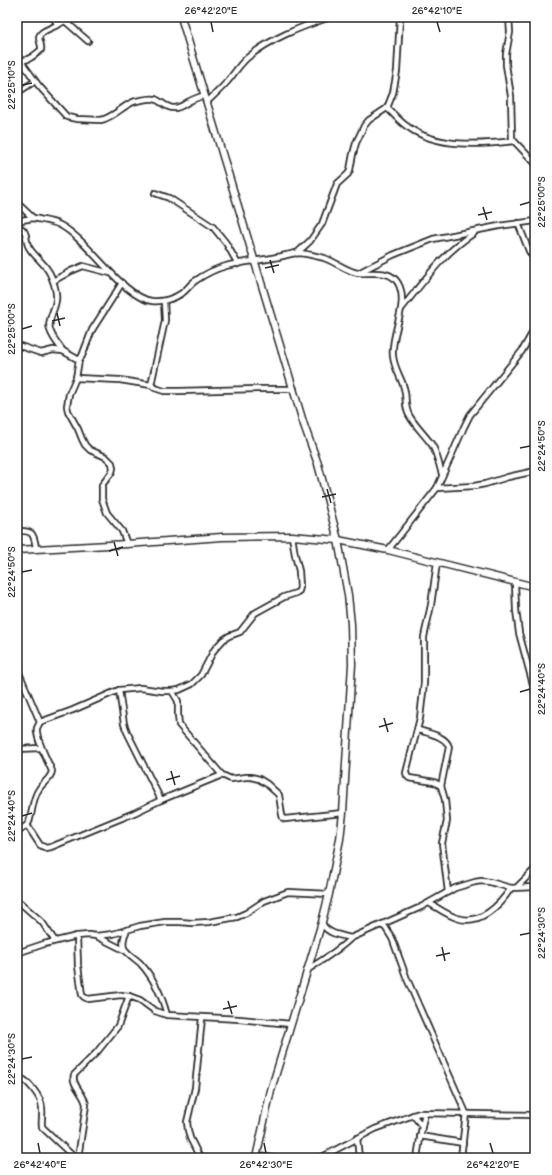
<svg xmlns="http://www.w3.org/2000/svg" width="552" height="1175" viewBox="0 0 552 1175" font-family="'Balsamiq Sans',sans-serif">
<rect width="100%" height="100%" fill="#fff"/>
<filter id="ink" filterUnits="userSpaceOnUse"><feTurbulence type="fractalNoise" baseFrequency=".025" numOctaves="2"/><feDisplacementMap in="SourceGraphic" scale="8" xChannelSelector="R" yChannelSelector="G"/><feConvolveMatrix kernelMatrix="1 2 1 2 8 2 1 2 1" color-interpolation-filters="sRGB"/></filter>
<g filter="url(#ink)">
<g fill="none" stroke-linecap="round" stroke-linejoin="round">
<defs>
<g id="street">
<polyline points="53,17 58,25"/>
<polyline points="57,17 65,21 88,41"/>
<polyline points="509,17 510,32 506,54 506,65 511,96 512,138 514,141 535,163"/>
<path d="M17,60C28,62 33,56 41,50C42,46 39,41 39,37C41,28 62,27 68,17"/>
<path d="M21,61L39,86L67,117L77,119L101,120C115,117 124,104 136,101C142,100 149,98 155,99C161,101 166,108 174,108C180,108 183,105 188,102C193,99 199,97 205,95"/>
<polyline points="17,93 35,81"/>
<path d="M207,102C214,95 221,89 227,82C234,74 239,65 247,58C271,38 301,27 330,17"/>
<path d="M387,108C394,114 400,122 408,127C437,148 480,145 514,141"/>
<polyline points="155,193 169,198 213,227 226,243 238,264"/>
<polyline points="17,203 33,218 17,221"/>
<path d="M33,218C42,220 52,221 60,225C89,240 123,298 152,301C162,302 174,299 182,293C187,290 190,284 195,281C205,274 215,269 226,266C241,262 257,261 272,258C280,257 289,254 297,253C305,253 316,256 324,258C336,262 346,271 358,273C372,274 390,269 398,283C410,304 390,334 393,356C394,368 401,377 404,388C407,398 404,406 409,415C415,426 425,435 432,445C437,453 439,465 442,474"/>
<polyline points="518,223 529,251 535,260"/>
<path d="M17,226C31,232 23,240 30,249C36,258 47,265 51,276C54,282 57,293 56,300C55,310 47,320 50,330C53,339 59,345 63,351"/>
<polyline points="297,253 310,241 322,224 337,184 348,174 350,170 353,154 356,143 364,126 369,120 387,108 393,93 397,71 400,17"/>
<polyline points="360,272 393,255 433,239 499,226 535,221"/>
<polyline points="53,281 71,271 83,266 110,273"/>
<polyline points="122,283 92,330 82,356 79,360 76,378 69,394 67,406 68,411 78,429 82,439 85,445 90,450 106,457 112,463 113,468 112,472 102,485 102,499 107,513 122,531 127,544"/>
<path d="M402,308C424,281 444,252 474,233"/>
<polyline points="17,345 41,353 53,350 63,351 79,360"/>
<polyline points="76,378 120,380 151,385 155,388 164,391 179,391 257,389 294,389"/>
<polyline points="151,385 164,325 165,320 164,301"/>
<polyline points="437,488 474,486 485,484 508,477 535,471"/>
<path d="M17,531C33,530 34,534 36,548"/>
<polyline points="388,550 437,488 464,427 470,415 522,351 535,328"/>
<polyline points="437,563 431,605 424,637 424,683 420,718 406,773 407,776 409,778 434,782 441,786 445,800 447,821 442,843 448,892"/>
<polyline points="515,582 516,610 519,633 535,692"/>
<path d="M17,668L40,722C39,724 38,726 37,728C35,737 48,762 52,771C51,779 43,782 39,789C32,799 33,811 29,822L27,825L17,833"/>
<polyline points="119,690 124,724 127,732 161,800 222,775"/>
<polyline points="172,691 178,701 178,715 179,725 222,775 231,779 246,777 251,777 259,779 267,784 279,795 282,815 283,818 285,819 343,813"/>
<polyline points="40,722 73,710 119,690 141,688 162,691 172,691 179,690 192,684 201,675 214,650 223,640 229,636 240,632 255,613 284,597 296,593 299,591 300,587 299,571 295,555 292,536"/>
<path d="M418,730C428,733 446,736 449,747L441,786"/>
<polyline points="17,749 41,748"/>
<polyline points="27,825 40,845 46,848 51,847 134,813 161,800"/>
<polyline points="517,887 535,869"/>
<polyline points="17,900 42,922 55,941"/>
<path d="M429,903C438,908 447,915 457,918C480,926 500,905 511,888"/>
<path d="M322,923C327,934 340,935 351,938"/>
<polyline points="380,925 385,927 392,938 407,979 466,1113 461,1158"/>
<path d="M127,930C124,936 122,942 124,948C126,953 136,959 140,963C154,978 162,996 167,1015"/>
<polyline points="77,936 78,966 82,995 84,997 88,999 121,995 129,996"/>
<polyline points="96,936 126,951"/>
<polyline points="17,953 44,944 77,936 89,935 96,936 113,934 140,926 165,922 180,922 192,923 209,922 237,917 246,913 264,901 288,892 329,894"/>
<path d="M307,970C322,960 338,951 351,938L421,907L455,888L475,882L481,881L490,882L511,888L535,887"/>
<path d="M17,1077C27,1078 42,1098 42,1108C43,1115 41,1121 42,1127L75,1158"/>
<polyline points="413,1115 422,1126"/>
<polyline points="420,1136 463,1143"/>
<polyline points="357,1138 359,1158"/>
<polyline points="257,1156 272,1158"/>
<path d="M78,1158L86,1105C85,1094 71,1085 74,1075L97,1052L118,1026L129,996L140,1000L155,1011L167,1015L239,1019L291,1024"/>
<polyline points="200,1158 190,1138 188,1130 187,1122 195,1088 202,1018"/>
<polyline points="320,1158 375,1129 419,1113 535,1115"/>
<polyline points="417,1158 422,1126 425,1113"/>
</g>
<g id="secondary">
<polyline points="181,17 304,425 318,464 338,540 348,595 351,624 352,664 343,813 340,839 329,894 322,922 271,1090 256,1158"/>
<polyline points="17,550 127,544 222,537 292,536 338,540 388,550 535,587"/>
</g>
</defs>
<use href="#street" stroke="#2b2b2b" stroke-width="8"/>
<use href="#secondary" stroke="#2b2b2b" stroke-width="9"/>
<use href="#street" stroke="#fff" stroke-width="4.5"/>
<use href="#secondary" stroke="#fff" stroke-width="6"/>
</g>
</g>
<path fill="none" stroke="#2b2b2b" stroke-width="1.5" d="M211,22L213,32M437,22L440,32M22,85L32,83M520,205L530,202M483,207L487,220M478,215L492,212M270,260L274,273M265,268L279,265M57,313L60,326M52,321L65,318M22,329L32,326M520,448L530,446M327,489L331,503M322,497L336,494M114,542L118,556M109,551L123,547M22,572L32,570M520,692L530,689M384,718L388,732M379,727L393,723M171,771L175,785M166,780L180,776M22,816L32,813M520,935L530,933M442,947L445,961M436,956L450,953M228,1001L232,1014M223,1009L237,1006M22,1059L32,1057M38,1143L40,1153M264,1143L266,1153M490,1143L493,1153"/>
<rect width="552" height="1175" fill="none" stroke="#fff" stroke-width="44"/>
<rect x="22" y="22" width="508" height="1131" fill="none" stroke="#2b2b2b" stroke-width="1.5"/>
<g font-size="10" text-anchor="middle" fill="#2b2b2b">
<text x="211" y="14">26°42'20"E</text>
<text x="437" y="14">26°42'10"E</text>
<text transform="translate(11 85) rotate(-90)" y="4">22°25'10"S</text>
<text transform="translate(541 202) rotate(-90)" y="4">22°25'00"S</text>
<text transform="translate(11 329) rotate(-90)" y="4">22°25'00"S</text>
<text transform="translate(541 446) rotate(-90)" y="4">22°24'50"S</text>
<text transform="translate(11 572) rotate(-90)" y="4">22°24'50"S</text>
<text transform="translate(541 689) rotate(-90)" y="4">22°24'40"S</text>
<text transform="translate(11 816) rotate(-90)" y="4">22°24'40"S</text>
<text transform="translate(541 933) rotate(-90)" y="4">22°24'30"S</text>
<text transform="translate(11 1059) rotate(-90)" y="4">22°24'30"S</text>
<text x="40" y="1168">26°42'40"E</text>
<text x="266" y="1168">26°42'30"E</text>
<text x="493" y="1168">26°42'20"E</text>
</g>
</svg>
